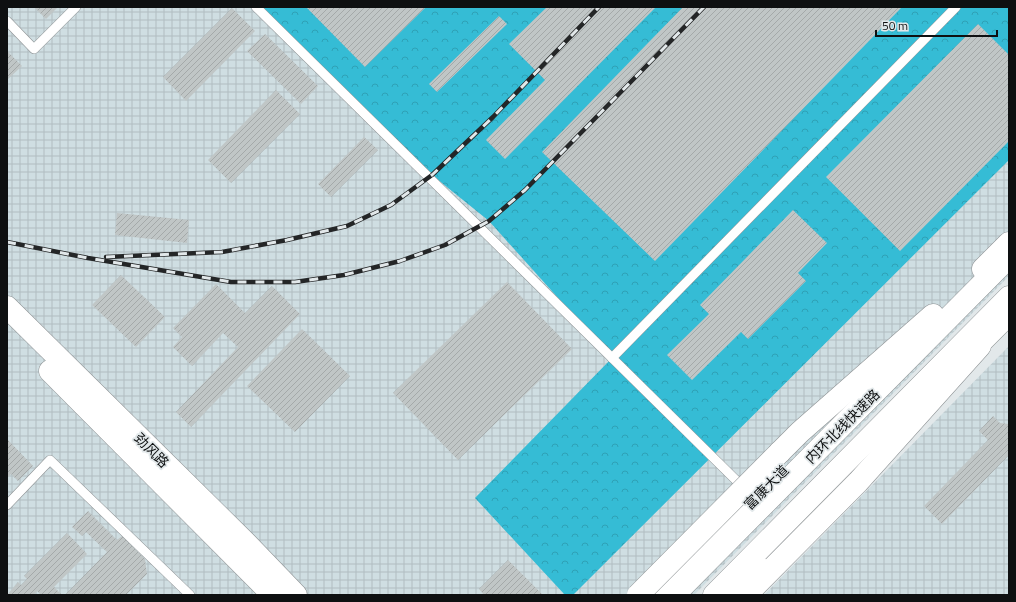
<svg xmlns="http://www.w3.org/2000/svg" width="1016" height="602" viewBox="0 0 1016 602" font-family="'Titillium Web','Noto Sans SC',sans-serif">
<defs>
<pattern id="industrial-grid" width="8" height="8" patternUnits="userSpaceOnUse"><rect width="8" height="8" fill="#cfdee2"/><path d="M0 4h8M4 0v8" fill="none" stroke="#b1bdc1"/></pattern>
<pattern id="forest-crowns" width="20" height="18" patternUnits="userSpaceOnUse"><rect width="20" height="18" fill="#35bcd5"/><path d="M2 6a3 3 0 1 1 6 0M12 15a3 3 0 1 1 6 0" fill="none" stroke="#2ea1b6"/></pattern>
<pattern id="building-hatch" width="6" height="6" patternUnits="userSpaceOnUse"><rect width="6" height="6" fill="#c0c6c6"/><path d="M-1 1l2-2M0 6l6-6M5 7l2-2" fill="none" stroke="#a4a9a9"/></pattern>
</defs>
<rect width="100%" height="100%" fill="#e2e8ea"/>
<g fill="url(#industrial-grid)">
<polygon points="7,7 1009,7 1009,276 694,595 7,595"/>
<polygon points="1009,346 1009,595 764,595"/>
</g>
<polygon fill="url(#forest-crowns)" points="258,7 1009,7 1009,160 573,595 565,595 475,498 612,358 489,221 432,175"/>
<g fill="url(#building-hatch)">
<polygon points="34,7 58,7 46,19"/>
<polygon points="306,7 426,7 365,67"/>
<polygon points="547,7 656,7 505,159 486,140 545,80 509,44"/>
<polygon points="683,7 902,7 655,261 542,152"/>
<polygon points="232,8 255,31 186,101 163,77"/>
<polygon points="499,16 507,24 437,92 429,84"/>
<polygon points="978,24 1009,55 1009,141 900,251 826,177"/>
<polygon points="265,34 318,86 301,104 247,51"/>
<polygon points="8,52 22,66 7,80 7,53"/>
<polygon points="276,90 300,114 231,183 208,160"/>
<polygon points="364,137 378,150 331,197 318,184"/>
<polygon points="793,210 827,243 798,273 806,281 748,339 741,332 692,380 667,355 709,314 700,305"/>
<polygon points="117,213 189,220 187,243 115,235"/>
<polygon points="121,275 165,317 136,347 92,305"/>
<polygon points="507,282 572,349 458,460 393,393"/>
<polygon points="216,284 245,313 272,286 300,314 191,427 176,412 238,347 223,333 192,366 173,347 182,337 173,328"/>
<polygon points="302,329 350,376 295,432 247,386"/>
<polygon points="993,416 1000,423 1009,424 1009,455 942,524 924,506 988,440 979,431"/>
<polygon points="7,439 33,466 18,481 11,474 7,478"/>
<polygon points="88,511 117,540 122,536 145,559 147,574 126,595 65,595 107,552 86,532 82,536 72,527"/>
<polygon points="67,533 87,554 54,587 62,595 41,595 37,591 34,595 7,595 18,582 21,585 27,579 24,576"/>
<polygon points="508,560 543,595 484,595 479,589"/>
</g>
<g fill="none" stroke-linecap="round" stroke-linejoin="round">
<defs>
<g id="lane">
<polyline points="256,7 745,489"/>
<polyline points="7,21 34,49 76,7"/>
<polyline points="612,358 956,7"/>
<polyline points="7,505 50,460 190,595"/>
</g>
<g id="secondary">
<polyline points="7,307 247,544 296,595"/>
<polyline points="50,371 273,595"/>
</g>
<g id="primary">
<polyline points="983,269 1009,243"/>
<polyline points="965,358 1009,314"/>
<polyline points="658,595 777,476"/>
<polyline points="731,595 758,567"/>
</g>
<g id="highway">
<polyline points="779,453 800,432 933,315"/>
<polyline points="674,595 1009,257"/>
<polyline points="714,595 1009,297"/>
<polyline points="746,595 858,482 980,346"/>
</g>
</defs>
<use href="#lane" stroke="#8f9496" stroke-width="10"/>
<use href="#secondary" stroke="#8f9496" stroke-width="23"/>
<use href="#primary" stroke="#8f9496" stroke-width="23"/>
<use href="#highway" stroke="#8f9496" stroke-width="23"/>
<use href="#lane" stroke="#fff" stroke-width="9"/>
<use href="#secondary" stroke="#fff" stroke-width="22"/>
<use href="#primary" stroke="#fff" stroke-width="22"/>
<use href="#highway" stroke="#fff" stroke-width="22"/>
<defs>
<g id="rail">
<polyline points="7,242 88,258 231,282 295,282 344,275 400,261 445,245 489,221 525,190 704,7"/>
<polyline points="106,257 222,252 287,240 347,226 391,205 432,175 493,117 599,7"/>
</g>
</defs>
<use href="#rail" stroke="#242627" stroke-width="4.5"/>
<use href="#rail" stroke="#e2e8ea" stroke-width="3" stroke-dasharray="9" stroke-linecap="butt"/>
<defs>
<polyline id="highway-bridge" points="638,595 779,453"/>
</defs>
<use href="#highway-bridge" stroke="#8f9496" stroke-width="23" stroke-linecap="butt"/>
<use href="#highway-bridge" stroke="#fff" stroke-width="22"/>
</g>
<g text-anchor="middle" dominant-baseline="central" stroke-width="3.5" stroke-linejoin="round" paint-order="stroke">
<g font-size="14" fill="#0e1011" stroke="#e2e8ea">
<text transform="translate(842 426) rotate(-45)">内环北线快速路</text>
<text transform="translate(152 450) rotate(45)">劲风路</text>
<text transform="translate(766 487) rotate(-45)">富康大道</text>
</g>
</g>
<rect width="1016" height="602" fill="none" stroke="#0e1011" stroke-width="16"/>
<path d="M876 30v6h121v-6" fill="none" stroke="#0e1011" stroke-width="2"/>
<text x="882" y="30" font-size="12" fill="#0e1011" stroke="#e2e8ea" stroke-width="3" paint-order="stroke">50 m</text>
</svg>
